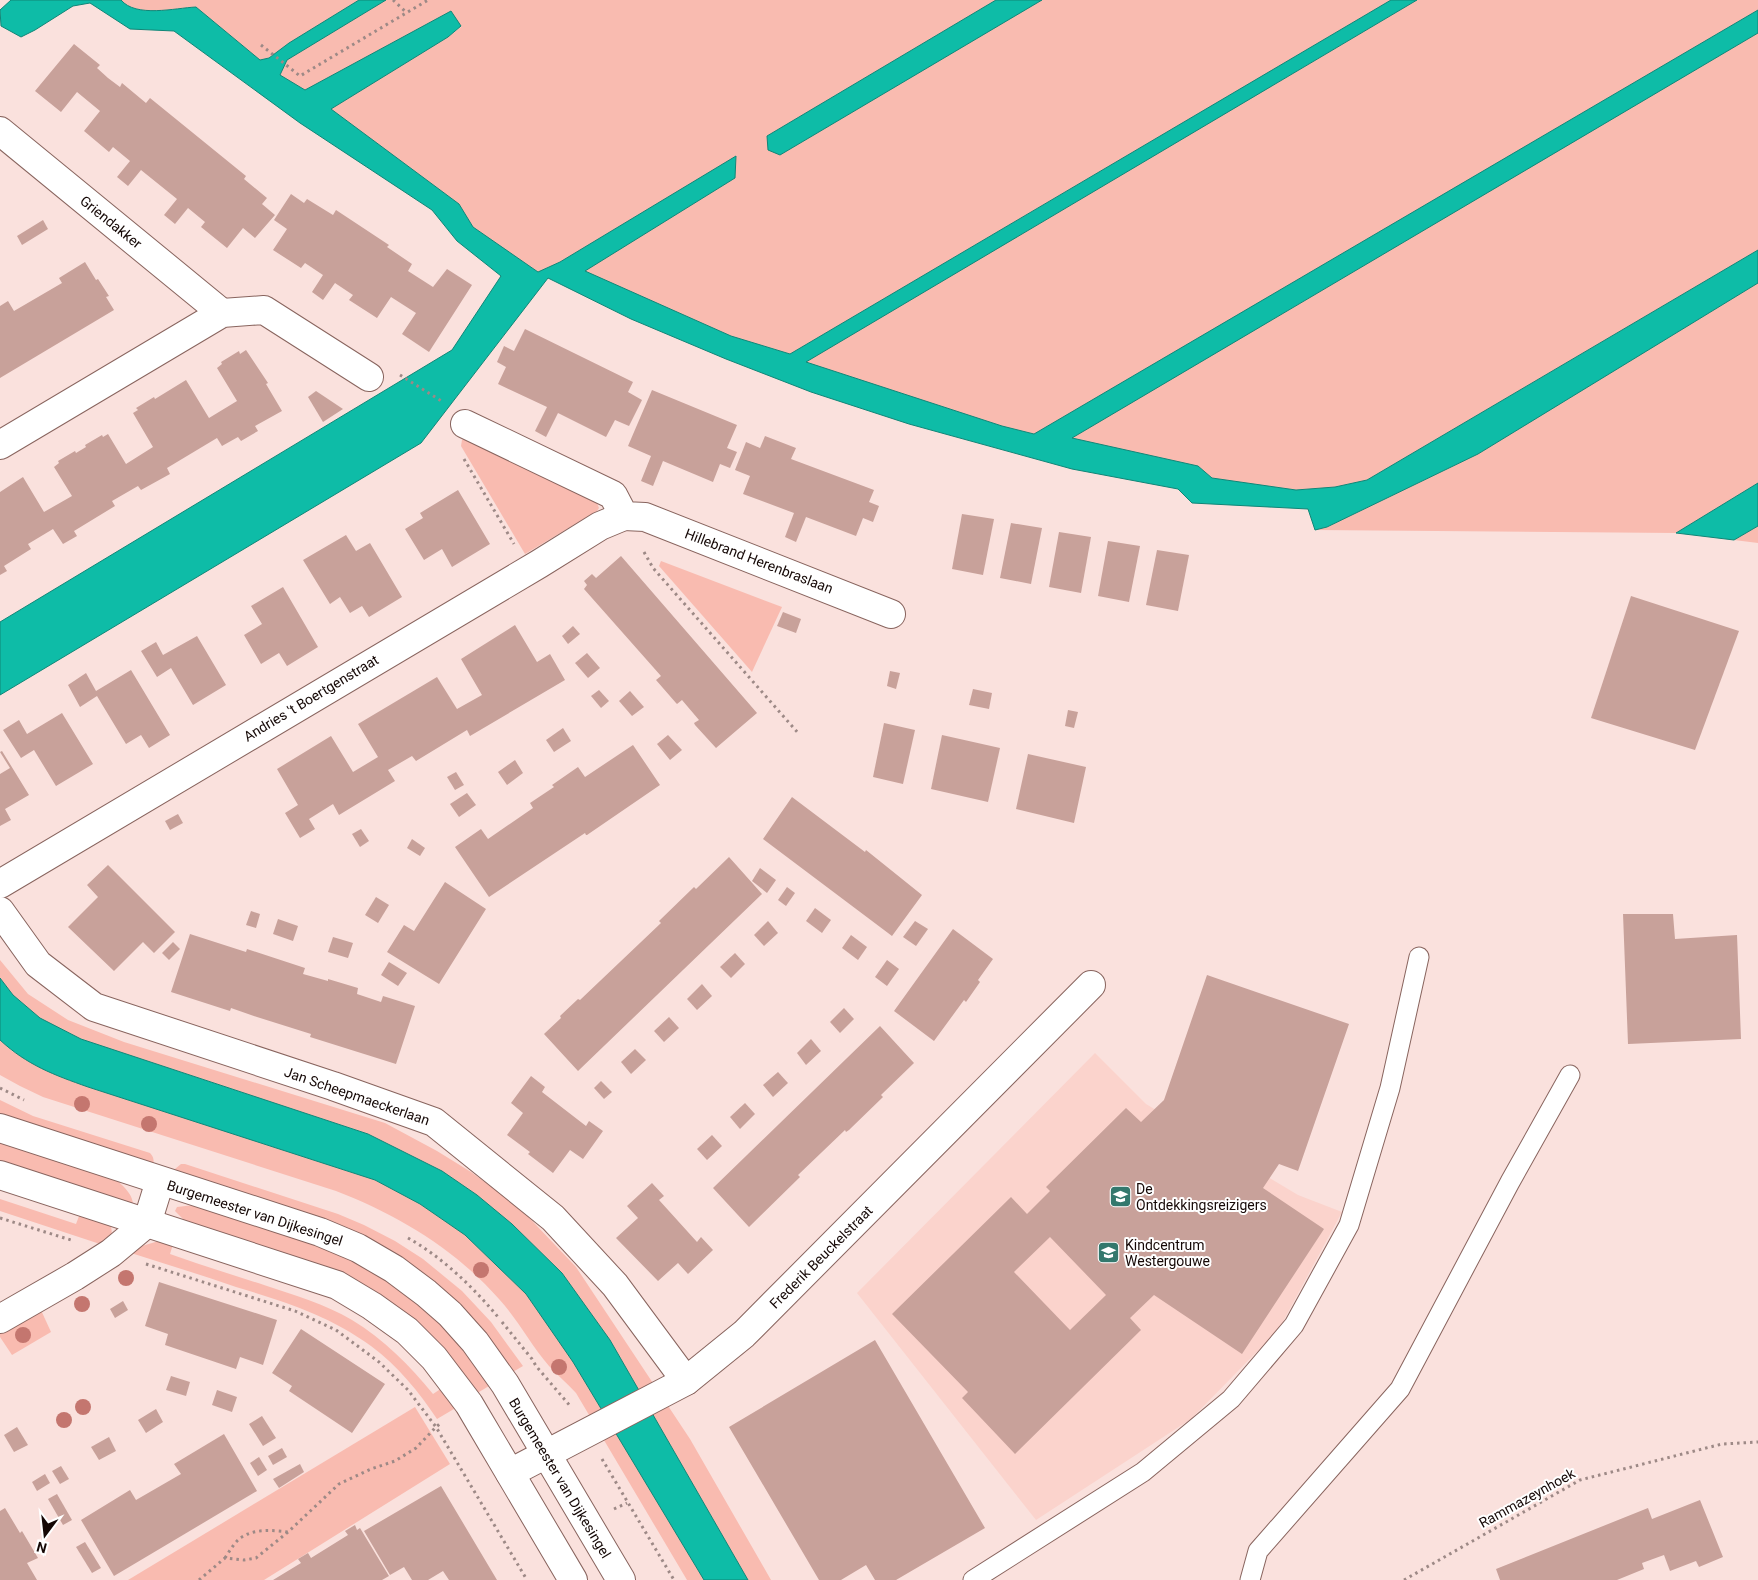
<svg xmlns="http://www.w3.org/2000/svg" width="1758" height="1580" viewBox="0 0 1758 1580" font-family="Roboto,sans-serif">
<rect width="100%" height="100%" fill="#fae1dd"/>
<polygon fill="#fbd3cc" points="1095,1053 1146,1104 1298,1195 1342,1212 1279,1329 1191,1419 1036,1520 857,1293"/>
<g fill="#f9bbb0">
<path d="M121,0H359L289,43L269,58L260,60L196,7C175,8 136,18 121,0Z"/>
<polygon points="386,0 996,0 767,136 780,155 1042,0 1391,0 790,354 731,336 584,271 735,178 736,157 560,262 538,272 473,227 459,204 331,109 448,37 461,27 451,11 305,90 279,75 287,60"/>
<polygon points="1417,0 1758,0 1758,10 1034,434 1002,426 805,362"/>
<polygon points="1758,33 1758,250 1367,480 1335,487 1296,490 1212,478 1198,466 1071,438"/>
<polygon points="1758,283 1758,483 1676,533 1315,530 1327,527 1478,454"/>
<polygon points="465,439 597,503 599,508 597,511 525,554 461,446 462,440"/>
<polygon points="1758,526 1758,543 1734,540"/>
<polygon points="661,561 782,607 752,672 659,566"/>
<polygon points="0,960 28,994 68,1020 124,1042 385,1123 437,1151 471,1172 518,1206 576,1267 690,1439 771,1580 748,1580 610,1340 562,1273 512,1224 477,1195 442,1171 368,1134 81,1039 40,1018 13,995 0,978"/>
<path d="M0,1040L12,1051L88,1087L375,1180L420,1204L465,1235L526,1294L573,1362L704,1580H687L576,1393C567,1383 558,1376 549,1366C531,1345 518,1320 499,1299C455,1249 398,1215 336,1191L43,1097L20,1086L0,1075Z"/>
<path d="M0,1100L33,1116L150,1153C155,1158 154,1163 152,1169L0,1119Z"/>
<path d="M0,1140L118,1181C125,1188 133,1195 133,1205L0,1164Z"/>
<polygon points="181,1164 185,1164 338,1214 364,1225 395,1241 423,1259 462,1291 491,1322 523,1366 511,1373 453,1303 172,1176 175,1169"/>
<polygon points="0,1199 76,1224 81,1211 111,1225 112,1235 106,1246 0,1211"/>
<polygon points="194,1205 319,1243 378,1271 438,1315 494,1383 474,1395 433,1342 187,1223 175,1211 177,1207"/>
<path d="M162,1240L174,1241L170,1254C201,1265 233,1275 264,1285C294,1295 325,1304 352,1320C384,1339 410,1366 433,1394L445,1386L459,1406L437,1419C419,1392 398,1366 371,1346C328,1315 286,1302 236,1287C201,1275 166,1264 131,1253L142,1246Z"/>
<polygon points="40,1308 51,1332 12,1355 0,1337 0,1331"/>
<polygon points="415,1407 450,1464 264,1580 128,1580"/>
</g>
<g fill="#0ebca7" stroke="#108677">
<path d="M11,0H121C136,18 175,8 196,7L260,60L269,58L289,43L359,0H386L287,60L280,75L305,90L451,11L461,26L448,37L331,109L459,204L473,227L538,272L560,262L736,156L735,178L585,271L731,336L790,354L1391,0H1417L806,362L1002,426L1034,434L1758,10V33L1072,438L1198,466L1212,478L1296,490L1335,487L1367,480L1758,250V283L1478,454L1327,527L1315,530L1308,509L1192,503L1178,489L1072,469L909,424L811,392L726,359L631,319L548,278L421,443L0,695V622L452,350L501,276L457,241L432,210L300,123L174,31L130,29L90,3L73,6L35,30L21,37L1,26L0,10Z"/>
<polygon points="996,0 1042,0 780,155 768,150 767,136"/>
<polygon points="1758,483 1758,526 1734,540 1676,533"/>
<path d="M0,978L13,995L40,1018L81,1039L368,1134L442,1171L477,1195L512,1224L562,1273L610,1340L748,1580H704L573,1362L526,1294L465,1235L420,1204L375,1180L88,1087C54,1075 27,1065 0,1040Z"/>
</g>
<g fill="#c8a19a" fill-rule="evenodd">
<polygon points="74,44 100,65 97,68 108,78 120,87 122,83 146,103 150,98 246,176 244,179 267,198 262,204 275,215 255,238 243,228 227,248 201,227 205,222 188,208 175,224 164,215 177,199 141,170 128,186 117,177 130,161 113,147 109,152 84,131 100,111 77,92 61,112 35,91"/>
<polygon points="291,194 304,203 307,199 333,215 336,210 389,245 387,247 412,264 408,271 433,287 447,269 472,285 429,352 402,334 416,313 391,297 377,318 349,300 353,295 335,283 323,300 312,292 323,275 305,263 301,268 273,250 287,229 274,220"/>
<polygon points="43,220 48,229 22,245 17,236"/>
<polygon points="85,262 96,280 98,279 109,296 106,297 114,310 0,378 0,306 8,301 14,311 62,283 59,278"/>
<polygon points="525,329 633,382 628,392 642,400 629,426 615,420 606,437 558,413 546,437 535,431 547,407 498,384 506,367 497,362 504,346 514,351"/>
<polygon points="246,350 268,383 266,384 282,411 255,426 258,431 241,441 238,437 222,446 217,438 167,468 170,474 141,490 138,486 112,501 115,506 74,531 77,536 63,544 53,529 28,544 31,549 4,566 7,571 0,575 0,492 23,477 44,512 72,496 54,467 59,463 58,461 75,451 76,453 86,447 85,445 102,435 103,437 108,434 126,464 153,447 133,413 138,410 136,408 154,397 155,399 186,380 209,418 237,401 217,368 222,364 221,362 239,351 240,354"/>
<polygon points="652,390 737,425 727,448 737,452 730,468 720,464 713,482 663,461 653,486 641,481 651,456 628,446"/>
<polygon points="316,391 343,409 323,422 308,397"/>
<polygon points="765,436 796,448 791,459 874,490 869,502 879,506 873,522 863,518 856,536 806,517 796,542 785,537 794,513 743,494 750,476 735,470 746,442 760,448"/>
<polygon points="458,490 490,544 452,567 442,549 424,560 405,529 423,518 420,513"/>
<polygon points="962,514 994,519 983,575 952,569"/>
<polygon points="1011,523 1042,528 1031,584 1000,578"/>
<polygon points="1059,532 1091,537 1081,593 1049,587"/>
<polygon points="346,535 356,551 370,543 402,597 369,617 362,606 350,613 340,597 330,604 303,560"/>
<polygon points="1108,541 1140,546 1129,602 1098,596"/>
<polygon points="1157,550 1189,555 1178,611 1146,605"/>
<polygon points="621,556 757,713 716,748 695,725 694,723 699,720 682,700 677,704 676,703 656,680 661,676 584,589 587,585 584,581 592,574 596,578"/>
<polygon points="283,587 318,647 287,666 279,653 261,664 244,635 262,624 251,606"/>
<polygon points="1631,596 1739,631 1695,750 1591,718"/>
<polygon points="783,612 801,619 796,633 777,626"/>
<polygon points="515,625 537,662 550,654 565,680 470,736 467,730 416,761 412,756 388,770 395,781 339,815 333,804 309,819 315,829 300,838 285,813 298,805 277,769 331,736 353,772 378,757 358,724 437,677 457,709 482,695 461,659"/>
<polygon points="573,626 580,634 568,644 562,636"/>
<polygon points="197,636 226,685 193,705 171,668 157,677 141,651 156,642 163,655"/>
<polygon points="587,653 600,668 588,678 575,663"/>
<polygon points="131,670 170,735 149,748 141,735 126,744 97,696 80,707 68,685 86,673 96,691"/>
<polygon points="890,671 900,673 896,689 887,686"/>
<polygon points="973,689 992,693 989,709 969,705"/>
<polygon points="599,690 609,701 601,708 591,696"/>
<polygon points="630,691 644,707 632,716 619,701"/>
<polygon points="1068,710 1078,712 1074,728 1065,726"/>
<polygon points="62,713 93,764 56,786 34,750 21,758 3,730 19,720 27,734"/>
<polygon points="884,723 915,730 903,784 873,777"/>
<polygon points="563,728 571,741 554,752 546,740"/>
<polygon points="668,735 682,750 670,760 657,744"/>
<polygon points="942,735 1000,748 988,802 931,789"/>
<polygon points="633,745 660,785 587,835 586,835 585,833 489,897 455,847 481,829 488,839 533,808 530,803 554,787 552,785 578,767 585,777"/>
<polygon points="2,751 29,795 5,809 11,820 0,826 0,774 10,768 0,752"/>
<polygon points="1028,754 1086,767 1074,823 1016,809"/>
<polygon points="515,760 523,773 507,785 498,772"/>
<polygon points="456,772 464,785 455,790 447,777"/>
<polygon points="467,793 476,805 459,817 450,804"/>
<polygon points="792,797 865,852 866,850 922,895 892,936 763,839"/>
<polygon points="178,814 183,823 170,830 165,821"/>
<polygon points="361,829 369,841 360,847 352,834"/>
<polygon points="412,839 425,848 420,856 407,848"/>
<polygon points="729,857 762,894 578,1071 544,1034 561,1018 560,1016 578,999 580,1000 661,923 659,921 694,887 696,889"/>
<polygon points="108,865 175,932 154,953 143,942 114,971 68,927 98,897 87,885"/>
<polygon points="760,868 776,880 767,893 752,881"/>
<polygon points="445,882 486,909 439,984 387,952 404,925 414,931"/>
<polygon points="787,887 795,893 786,906 778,900"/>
<polygon points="376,897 389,905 378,923 365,915"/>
<polygon points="815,908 831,920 822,933 806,921"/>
<polygon points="251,911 260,914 256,928 246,925"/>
<polygon points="1623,914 1673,914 1675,939 1737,935 1741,1039 1628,1044"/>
<polygon points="278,919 298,926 293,941 273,934"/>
<polygon points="768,921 778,933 764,946 754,935"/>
<polygon points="915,921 928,929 916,946 903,937"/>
<polygon points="953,929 993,959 978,980 980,982 966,1002 964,1000 934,1041 894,1011"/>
<polygon points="190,934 246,952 247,949 305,968 303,974 328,981 328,979 358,988 357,994 381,1002 383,996 415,1006 396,1064 310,1037 311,1034 257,1017 231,1008 230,1011 171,992"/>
<polygon points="851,935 867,947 858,960 842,948"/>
<polygon points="333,937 353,943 348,958 328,952"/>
<polygon points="173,942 180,949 169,960 162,953"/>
<polygon points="735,953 745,964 731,978 720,967"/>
<polygon points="887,960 899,969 887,986 875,977"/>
<polygon points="389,962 407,973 398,986 381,975"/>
<path d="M1207,975L1349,1024L1298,1171L1279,1164L1263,1188L1324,1229L1242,1354L1154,1295L1130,1318L1141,1330L1015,1454L962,1398L968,1392L892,1314L1011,1197L1027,1214L1050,1191L1046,1187L1126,1108L1141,1122L1164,1100ZM1050,1237L1106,1295L1070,1330L1014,1272Z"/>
<polygon points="702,984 712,996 697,1010 687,999"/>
<polygon points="844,1008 854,1019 840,1033 830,1022"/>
<polygon points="669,1017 679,1028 664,1042 654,1031"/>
<polygon points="880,1026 914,1063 881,1095 883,1097 849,1130 846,1132 845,1130 798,1175 800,1177 749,1227 713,1188"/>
<polygon points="811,1039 821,1051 806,1065 797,1053"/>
<polygon points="635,1049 646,1060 631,1074 621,1062"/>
<polygon points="778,1072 788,1083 773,1097 763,1085"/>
<polygon points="531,1076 545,1087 542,1092 586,1126 589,1121 603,1131 583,1159 570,1150 553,1173 528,1154 530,1152 507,1135 523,1113 511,1103"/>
<polygon points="601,1081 612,1092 604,1099 594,1088"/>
<polygon points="745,1103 755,1114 740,1129 730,1117"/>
<polygon points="712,1135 722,1146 707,1160 697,1149"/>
<polygon points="652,1183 664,1196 659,1200 697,1242 701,1237 713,1250 688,1274 678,1263 658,1281 616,1238 638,1218 627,1206"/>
<polygon points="159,1282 277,1320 263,1365 240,1357 236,1369 165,1345 168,1334 145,1326"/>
<polygon points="123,1301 128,1310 115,1318 110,1309"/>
<polygon points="301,1329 385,1384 352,1433 289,1391 292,1386 272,1373"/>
<polygon points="875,1340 985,1528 896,1580 875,1580 866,1565 841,1580 819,1580 729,1427"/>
<polygon points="171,1376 190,1382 186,1396 166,1390"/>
<polygon points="217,1390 237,1397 232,1412 212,1405"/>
<polygon points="156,1409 163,1422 146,1433 138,1420"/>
<polygon points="262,1416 276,1438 263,1446 249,1424"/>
<polygon points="17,1427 28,1445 14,1452 4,1435"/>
<polygon points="224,1434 257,1491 114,1576 81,1520 130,1490 136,1500 181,1474 174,1464"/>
<polygon points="109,1437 116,1451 99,1460 91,1447"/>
<polygon points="282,1448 287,1457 273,1465 268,1456"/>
<polygon points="259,1457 267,1470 258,1476 250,1463"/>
<polygon points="300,1464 304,1472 279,1488 273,1479"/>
<polygon points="61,1466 69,1479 60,1484 52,1471"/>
<polygon points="45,1474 50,1483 37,1491 32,1482"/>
<polygon points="441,1486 497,1580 449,1580 443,1571 428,1580 412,1580 404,1567 390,1575 364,1531"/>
<polygon points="57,1494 72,1520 63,1525 48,1499"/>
<polygon points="1700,1500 1723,1557 1699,1567 1696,1561 1670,1571 1664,1555 1642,1563 1644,1569 1617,1580 1500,1580 1496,1569 1648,1508 1652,1519"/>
<polygon points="5,1508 20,1533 22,1531 38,1558 27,1563 37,1580 0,1580 0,1511"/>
<polygon points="355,1525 357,1530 360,1528 389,1576 382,1580 273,1580 301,1563 298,1559 308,1553 311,1558 348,1535 345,1531"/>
<polygon points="85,1542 101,1568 92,1573 76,1547"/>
</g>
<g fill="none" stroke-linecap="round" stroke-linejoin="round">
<defs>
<g id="lane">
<polyline points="973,1580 1143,1472 1231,1399 1294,1325 1349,1225 1390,1088 1419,957"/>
<polyline points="1250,1580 1258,1551 1400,1389 1510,1182 1570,1075"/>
</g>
<g id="street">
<polyline points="0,131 222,313"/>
<polyline points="465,424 613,495 624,516 645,517 891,614"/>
<polyline points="0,445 222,313 264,310 369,377"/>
<polyline points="0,884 539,564 600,526 624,516"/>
<polyline points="0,911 38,964 94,1007 333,1086 434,1122 553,1218 615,1285 686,1381"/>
<polyline points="0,1319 75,1276 111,1253 147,1223 160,1181"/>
<polyline points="510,1473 686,1381 744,1334 1091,985"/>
</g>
<g id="secondary">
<polyline points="0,1128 320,1232 358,1248 394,1269 426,1293 450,1314 475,1342 505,1384 621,1580"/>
<polyline points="0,1175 337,1285 372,1306 407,1331 434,1358 469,1404 573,1580"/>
</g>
</defs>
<use href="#lane" stroke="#88645e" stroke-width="21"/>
<use href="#street" stroke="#88645e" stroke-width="30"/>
<use href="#secondary" stroke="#88645e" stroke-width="30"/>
<g stroke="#9d8986" stroke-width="3" stroke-dasharray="2.5 4" stroke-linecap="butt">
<polyline points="393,0 407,13"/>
<polyline points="261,45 300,76 428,0"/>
<polyline points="400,375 443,402"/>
<polyline points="464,459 514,544"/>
<polyline points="644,552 653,568 799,734"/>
<polyline points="0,1088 24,1100"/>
<polyline points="0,1218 71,1240"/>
<path d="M408,1238C442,1257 473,1287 498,1317"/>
<polyline points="146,1264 295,1311 336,1330 379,1362 408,1390 436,1427 527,1580"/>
<polyline points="502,1322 532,1359 536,1366 571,1407"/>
<polyline points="602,1459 674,1580"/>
<polyline points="614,1509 627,1503"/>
<path d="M225,1558C229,1552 233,1545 237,1541C250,1528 272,1530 288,1532"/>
<polyline points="199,1580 225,1558 244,1560 256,1558 288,1532 339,1484 371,1469 395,1461 416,1448 436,1427 442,1422"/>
<polyline points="1404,1580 1580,1480 1722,1444 1758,1442"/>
</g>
<use href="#lane" stroke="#fff" stroke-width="19"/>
<use href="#street" stroke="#fff" stroke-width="28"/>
<use href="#secondary" stroke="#fff" stroke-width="28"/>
</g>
<g fill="#c4766f">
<circle cx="82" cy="1104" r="8"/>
<circle cx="149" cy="1124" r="8"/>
<circle cx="481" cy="1270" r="8"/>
<circle cx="126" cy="1278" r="8"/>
<circle cx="82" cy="1304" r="8"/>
<circle cx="23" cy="1335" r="8"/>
<circle cx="559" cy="1367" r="8"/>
<circle cx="83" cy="1407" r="8"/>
<circle cx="64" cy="1420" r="8"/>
</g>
<defs>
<symbol id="school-square" viewBox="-11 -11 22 22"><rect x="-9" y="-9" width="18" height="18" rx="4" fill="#33786d" stroke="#fff"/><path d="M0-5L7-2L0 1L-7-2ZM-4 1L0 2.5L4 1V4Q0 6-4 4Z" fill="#fff"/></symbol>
</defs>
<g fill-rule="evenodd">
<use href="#school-square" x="1108" y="1184" width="25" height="25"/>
<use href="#school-square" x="1096" y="1240" width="25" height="25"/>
</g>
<g text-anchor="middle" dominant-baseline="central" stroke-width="4" stroke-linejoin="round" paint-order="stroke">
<g font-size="14" fill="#150806" stroke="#fff">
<text transform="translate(111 222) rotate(39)">Griendakker</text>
<text transform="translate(759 561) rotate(21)">Hillebrand Herenbraslaan</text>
<text transform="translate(311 698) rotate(-31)">Andries 't Boertgenstraat</text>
<text transform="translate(357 1096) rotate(19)">Jan Scheepmaeckerlaan</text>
<text transform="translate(255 1213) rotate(18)">Burgemeester van Dijkesingel</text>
<text transform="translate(821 1257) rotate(-45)">Frederik Beuckelstraat</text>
<text transform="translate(560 1478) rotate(59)">Burgemeester van Dijkesingel</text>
<text transform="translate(1527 1498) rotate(-29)">Rammazeynhoek</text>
</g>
<g font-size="14" fill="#150806" stroke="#fff" text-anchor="start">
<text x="1136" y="1189">De<tspan x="1136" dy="16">Ontdekkingsreizigers</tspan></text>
<text x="1125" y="1245">Kindcentrum<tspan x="1125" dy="16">Westergouwe</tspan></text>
</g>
</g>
<g transform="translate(45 1535) rotate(195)" stroke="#ffffff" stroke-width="4" paint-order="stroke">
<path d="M0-4L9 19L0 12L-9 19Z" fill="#150806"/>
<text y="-8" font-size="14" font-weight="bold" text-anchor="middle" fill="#150806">N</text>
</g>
</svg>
